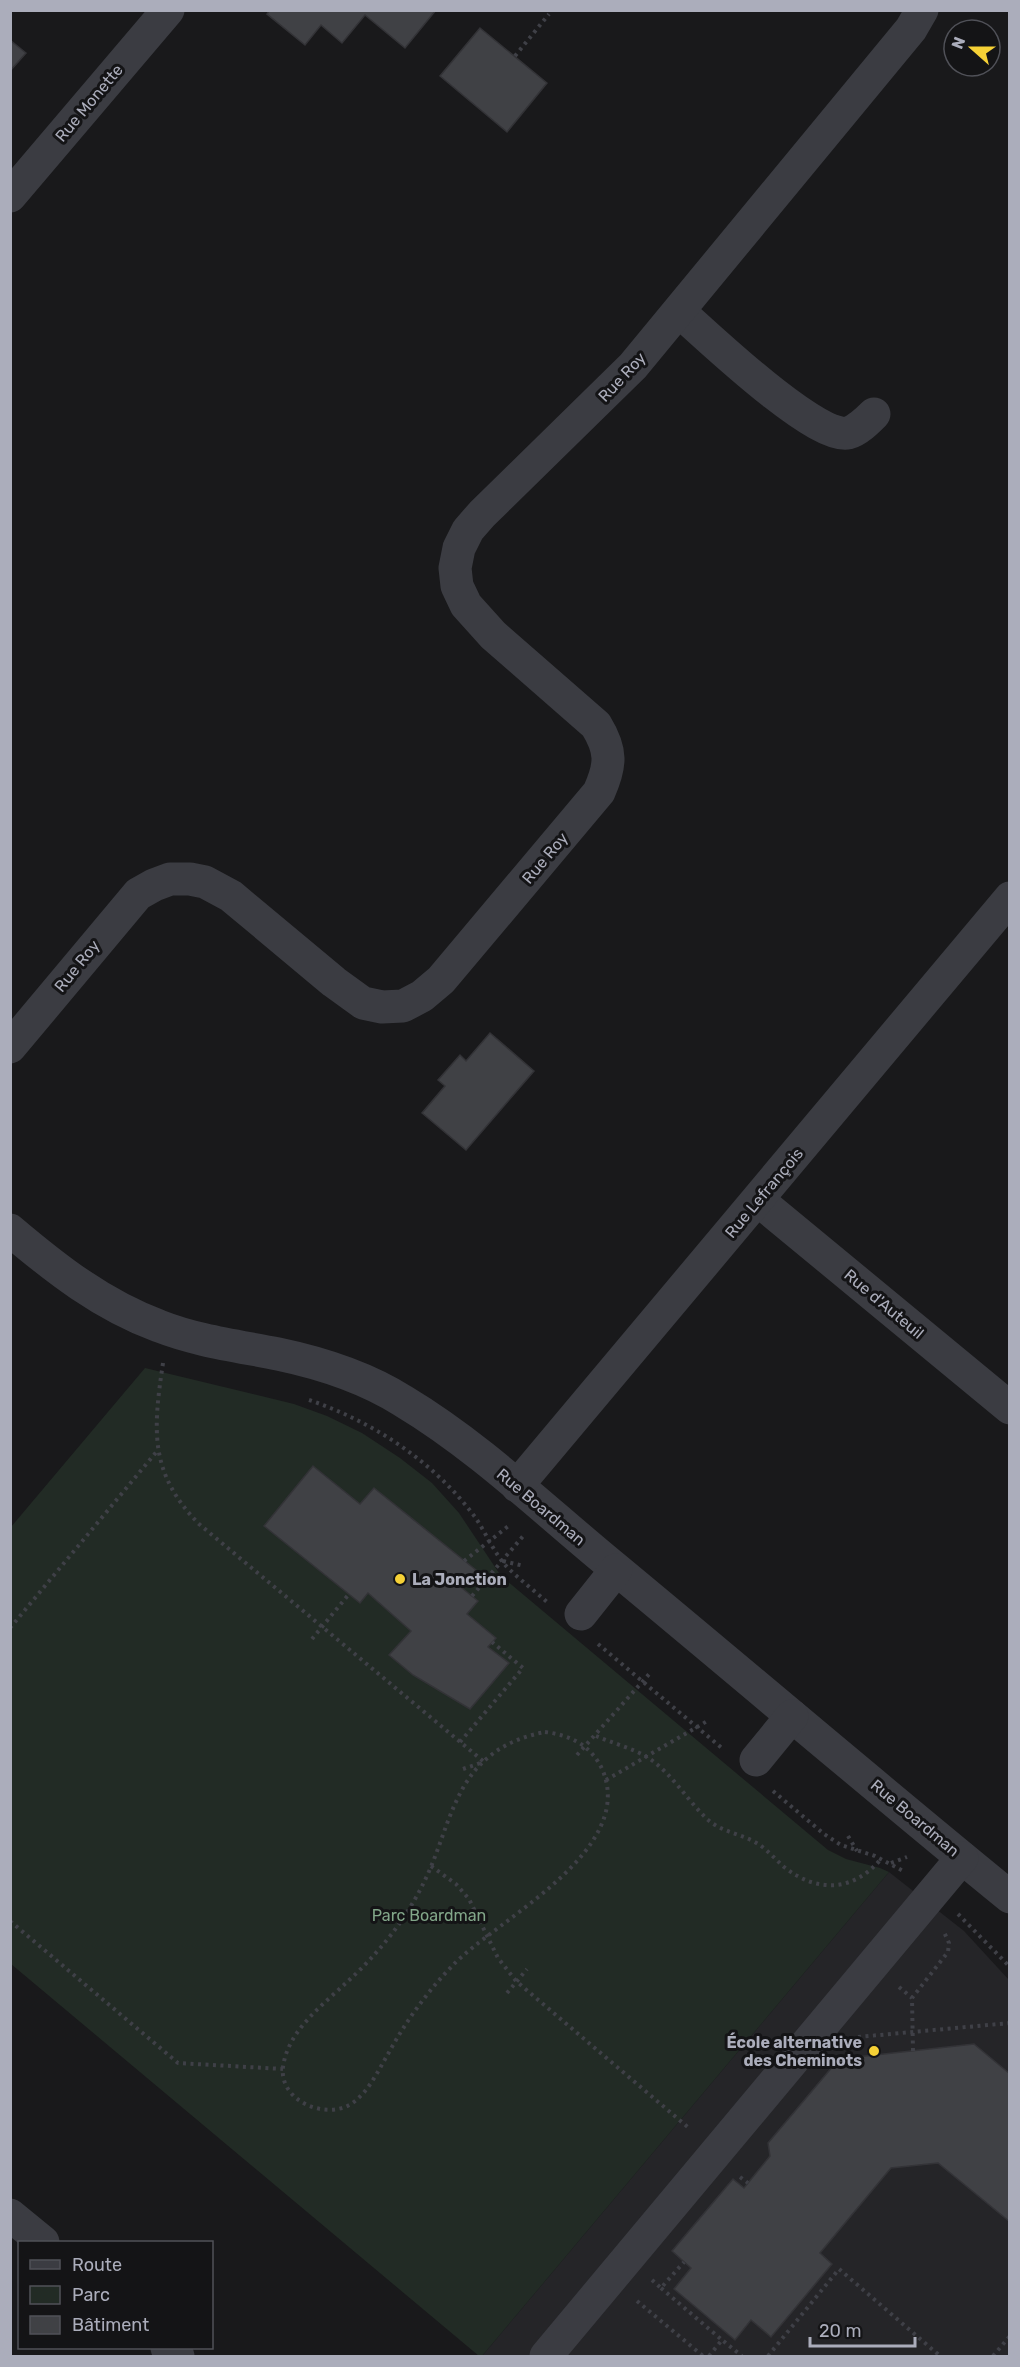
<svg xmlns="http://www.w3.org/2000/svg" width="1020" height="2367" viewBox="0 0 1020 2367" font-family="Rubik,sans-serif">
<rect width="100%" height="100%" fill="#19191b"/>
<polygon fill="#252528" points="889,1872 964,1931 1009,1980 1009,2356 482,2356"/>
<polygon fill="#222b25" points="145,1368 294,1404 327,1416 362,1433 400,1458 432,1483 459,1513 501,1576 828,1850 846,1859 880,1868 889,1872 482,2356 479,2356 11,1964 11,1527"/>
<g fill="#404145" stroke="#333337" stroke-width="1.5">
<polygon points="270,10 436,10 405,48 365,15 342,43 321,25 305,45 267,14"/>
<polygon points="480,28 547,83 507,132 440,76"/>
<polygon points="10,40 26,53 10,71"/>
<polygon points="490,1033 534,1071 466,1150 422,1113 445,1086 438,1080 460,1055 466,1061"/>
<polygon points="313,1466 360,1504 374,1488 476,1570 462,1588 478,1601 467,1614 496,1638 488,1647 509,1663 470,1709 413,1675 389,1655 411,1631 368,1593 360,1603 264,1526"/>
<polygon points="974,2044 1010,2074 1010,2222 938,2163 891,2168 820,2253 832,2264 771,2337 751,2320 735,2340 674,2289 691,2268 672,2251 733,2179 744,2188 748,2183 770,2156 768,2143 839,2059"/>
</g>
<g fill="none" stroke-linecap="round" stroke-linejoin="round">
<g stroke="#3f4047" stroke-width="4" stroke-dasharray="3 4.5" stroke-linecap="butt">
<polyline points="515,56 549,14"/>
<path d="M163,1363C153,1430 149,1473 199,1524L483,1761"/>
<path d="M309,1400C374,1422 434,1462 475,1517C486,1533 494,1553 507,1567C520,1580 535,1591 548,1603"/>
<polyline points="464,1561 511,1524"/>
<polyline points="503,1561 524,1566"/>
<polyline points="472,1596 524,1535"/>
<polyline points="10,1628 158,1450"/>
<polyline points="312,1639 349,1594"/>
<polyline points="598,1644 723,1749"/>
<path d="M545,1732C571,1735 592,1746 603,1771C635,1852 499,1918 453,1965C427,1992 406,2021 388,2054C378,2071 368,2093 351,2104C325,2120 279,2101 283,2067C288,2030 323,2005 348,1981C365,1966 380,1949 394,1931C405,1916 416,1899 424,1882C444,1843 451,1791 484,1761C501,1745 523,1736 545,1732Z"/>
<path d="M596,1736C612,1743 632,1748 647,1757C672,1773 686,1799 707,1819C720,1831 737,1833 753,1841C765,1847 774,1858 784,1867C817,1893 853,1892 881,1859"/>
<polyline points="460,1742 523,1668 492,1642"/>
<polyline points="577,1755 651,1672"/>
<polyline points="463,1769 483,1762"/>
<polyline points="606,1780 709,1720"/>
<polyline points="773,1791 824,1834 841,1845 875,1856 905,1872"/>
<polyline points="848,1836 857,1851"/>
<polyline points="891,1863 907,1857"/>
<polyline points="431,1866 456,1884 469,1899 498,1958 516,1981 690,2129"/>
<polyline points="958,1914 1010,1967"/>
<polyline points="10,1921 178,2063 283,2069"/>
<polyline points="899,1987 912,1998"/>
<polyline points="507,1993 527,1969"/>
<polyline points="858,2037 1010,2023"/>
<polyline points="913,2051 912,1998 948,1952 949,1943 944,1932"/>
<polyline points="740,2177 748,2183"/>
<polyline points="652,2280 661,2288 684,2262"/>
<polyline points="661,2288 722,2340"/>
<polyline points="637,2301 703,2356"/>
<polyline points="709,2356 722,2340 742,2356"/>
<polyline points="768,2356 839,2269 940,2356"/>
<polyline points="993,2356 1010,2336"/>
</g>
<g stroke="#3b3c42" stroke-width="33">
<polyline points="10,196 168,10"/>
<path d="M680,312C707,336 816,440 848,433C858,430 867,421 874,414"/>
<path d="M10,1047L138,894L154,885L170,879H190L205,882L231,896L334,982L363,1003L382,1007L403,1006L422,996L441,980L599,792C611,765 612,751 596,725L493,635L466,605L457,586L455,568L459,548L468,530L482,514L633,366L911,29L922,10"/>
<polyline points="758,1200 1010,1408"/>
<path d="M10,1230C56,1269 102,1305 159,1326C197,1341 238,1346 278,1354C321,1363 365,1377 403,1401C478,1446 542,1508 610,1564C743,1674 875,1787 1010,1897"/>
<polyline points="517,1486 1010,898"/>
<polyline points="581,1614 616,1570"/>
<polyline points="756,1760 792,1716"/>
<polyline points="10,2215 43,2242"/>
<polyline points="167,2348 178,2356"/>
<polyline points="546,2356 962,1858"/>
</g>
</g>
<g fill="#f6d136" stroke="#141416" stroke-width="2">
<circle cx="400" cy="1579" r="6"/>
<circle cx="874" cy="2051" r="6"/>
</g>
<g text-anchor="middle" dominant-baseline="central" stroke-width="6" stroke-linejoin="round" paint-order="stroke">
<g font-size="16" fill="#abadbb" stroke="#141416">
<text transform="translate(89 103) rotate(-50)">Rue Monette</text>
<text transform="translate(622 377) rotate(-47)">Rue Roy</text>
<text transform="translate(545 858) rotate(-50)">Rue Roy</text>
<text transform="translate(77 966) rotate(-51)">Rue Roy</text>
<text transform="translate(764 1193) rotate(-50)">Rue Lefrançois</text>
<text transform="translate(884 1304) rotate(40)">Rue d'Auteuil</text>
<text transform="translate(541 1507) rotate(40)">Rue Boardman</text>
<text transform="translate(915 1818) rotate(40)">Rue Boardman</text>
</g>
<g font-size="16" font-weight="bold" fill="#abadbb" stroke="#141416" text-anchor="start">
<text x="412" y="1579">La Jonction</text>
<text x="862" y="2042" text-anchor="end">École alternative<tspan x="862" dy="18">des Cheminots</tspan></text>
</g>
<g font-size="16" fill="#82a689" stroke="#141416">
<text x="429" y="1915">Parc Boardman</text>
</g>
</g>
<rect width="1020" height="2367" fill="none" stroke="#abadbb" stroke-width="24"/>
<rect x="18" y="2241" width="195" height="108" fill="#141416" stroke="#505158" stroke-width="1.5"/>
<rect x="30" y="2260" width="30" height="9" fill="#3b3c42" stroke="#505158" stroke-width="1.5"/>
<text x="72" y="2271" font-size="18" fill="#abadbb">Route</text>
<rect x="30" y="2286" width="30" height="18" fill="#222b25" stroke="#505158" stroke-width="1.5"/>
<text x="72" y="2301" font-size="18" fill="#abadbb">Parc</text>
<rect x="30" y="2316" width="30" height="18" fill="#404145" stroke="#505158" stroke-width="1.5"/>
<text x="72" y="2331" font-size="18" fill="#abadbb">Bâtiment</text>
<g transform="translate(972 48) rotate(291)"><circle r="28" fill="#141416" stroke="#505158" stroke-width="1.5"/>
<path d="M0-4.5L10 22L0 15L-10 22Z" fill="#f6d136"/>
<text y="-9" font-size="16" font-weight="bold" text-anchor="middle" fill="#abadbb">N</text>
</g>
<path d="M810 2337v9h105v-9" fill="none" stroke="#abadbb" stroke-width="3"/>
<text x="819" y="2337" font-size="18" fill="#abadbb" stroke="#141416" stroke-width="4.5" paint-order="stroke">20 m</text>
</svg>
